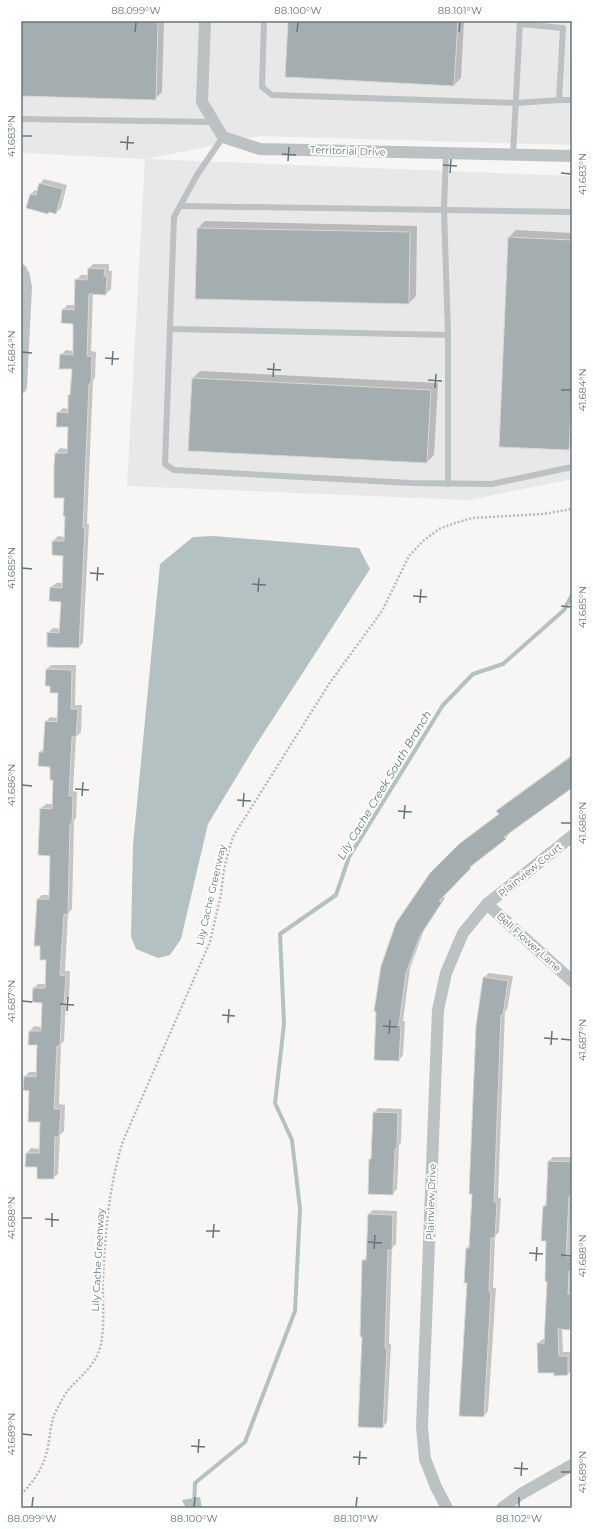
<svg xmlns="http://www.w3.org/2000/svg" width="593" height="1529" viewBox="0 0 593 1529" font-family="Montserrat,sans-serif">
<rect width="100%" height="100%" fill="#f7f6f4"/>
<polygon fill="#e7e8e7" points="21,21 572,21 572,145 260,136 147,159 572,176 572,479 469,500 127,486 145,159 21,153"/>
<g fill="#b3c1c3">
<polygon points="214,536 359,548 370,569 254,748 208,824 181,939 170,955 158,958 136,949 131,937 133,845 160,564 193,537"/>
<polygon points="200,1497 202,1508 186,1508 182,1500"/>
</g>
<g fill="#0003">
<polygon points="21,21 164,21 162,92 155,99 21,95"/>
<polygon points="289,21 464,21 461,78 454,85"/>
<polygon points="44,179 67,185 61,208 56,213 50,211 48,213 31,194 35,190 38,191 40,184"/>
<polygon points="205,221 417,226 416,296 409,303 198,228"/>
<polygon points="516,230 572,233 572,446 569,449 509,237"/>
<polygon points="93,264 109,264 109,271 112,271 111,289 106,294 93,293 91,351 96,352 95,378 93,380 87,524 89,524 83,643 79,647 48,633 53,628 61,629 62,601 51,587 56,583 63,583 64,555 53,541 58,536 65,537 65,497 55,467 56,453 60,448 68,449 69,426 58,413 63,408 69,409 71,394 73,368 61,355 66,350 74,351 74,323 63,310 67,305 75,305 76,280 81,275 88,275 89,268"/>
<polygon points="200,371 438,383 434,455 427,462 193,378"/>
<polygon points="51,665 76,665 75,705 82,705 81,732 76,737 73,791 77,792 76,818 74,820 72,909 68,914 65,971 70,971 69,998 66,1000 64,1041 61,1044 59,1104 65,1105 64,1131 60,1135 58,1174 53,1178 38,1166 26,1166 27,1153 31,1148 40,1149 41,1121 25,1077 29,1072 37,1072 38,1044 30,1031 34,1026 42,1027 43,1002 34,988 38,984 46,984 47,959 38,899 42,895 50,895 51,855 41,808 46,804 54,804 54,779 51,766 40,752 45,747 46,722 50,717 58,718 59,692 51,685 47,669"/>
<polygon points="572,755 572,787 508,833 509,834 505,839 474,863 443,896 445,898 424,930 410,968 403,1021 405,1021 403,1055 399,1060 375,1059 431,874 465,839 500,814 497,811 502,806"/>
<polygon points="489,973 513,976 507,1010 505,1011 498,1198 501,1198 499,1232 495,1236 493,1288 496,1288 488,1411 484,1416 468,1282 467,1248 470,1244 484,977"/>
<polygon points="378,1108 402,1109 401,1143 399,1145 397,1189 392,1194 370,1159 372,1157 374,1113"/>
<polygon points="553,1157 572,1157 570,1253 572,1253 572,1326 570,1328 562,1328 563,1352 572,1352 572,1370 568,1374 538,1343 543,1339 545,1339 548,1281 547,1240 544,1206 547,1203 549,1161"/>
<polygon points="373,1210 397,1211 396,1244 392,1248 389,1344 391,1344 387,1422 383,1427 363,1336 363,1260 367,1257 369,1214"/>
</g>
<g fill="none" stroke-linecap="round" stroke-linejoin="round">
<polyline stroke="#b3c1c3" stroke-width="4" points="194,1508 195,1483 245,1442 295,1311 300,1209 292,1140 275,1103 284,1024 280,934 336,895 349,857 443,705 473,674 503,664 564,610 572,595"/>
</g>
<g fill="#a4adb0" stroke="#d8d8d6">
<polygon points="21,21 158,21 156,100 21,96"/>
<polygon points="288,21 458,21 454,86 285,77"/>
<polygon points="39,183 63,189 56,214 49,212 48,214 26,208 30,194 36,195"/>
<polygon points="197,228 410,232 409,304 195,299"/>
<polygon points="508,237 572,240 572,388 569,450 499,447"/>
<polygon points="88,268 105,269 104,276 107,276 106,295 89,294 87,356 92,356 91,384 89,384 83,528 85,528 79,648 47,647 47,632 59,633 61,602 49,601 50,587 62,588 63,556 52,555 52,541 64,541 65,516 63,516 64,498 54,498 54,467 55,453 67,453 68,427 56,427 57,412 68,413 68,395 70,395 72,369 59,369 60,354 73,355 73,324 61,323 62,309 74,310 75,279 87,280"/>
<polygon points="192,378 431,390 427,463 188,451"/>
<polygon points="46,669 72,670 71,709 78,709 76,737 72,737 69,796 73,796 72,824 70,824 68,915 64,914 60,975 66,976 64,1004 62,1004 60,1046 57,1046 54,1109 61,1109 59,1137 55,1137 54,1179 37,1179 37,1167 25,1167 26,1153 39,1153 40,1122 28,1122 29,1091 23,1090 24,1076 36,1077 37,1045 28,1045 29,1031 41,1031 42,1003 32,1002 33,988 45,988 46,960 40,960 40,946 34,946 37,899 49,899 50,856 38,855 40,808 52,809 53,780 50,780 50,767 38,766 39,752 43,752 45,721 57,722 58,693 50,693 50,686 45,686"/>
<polygon points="572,756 572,788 504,837 506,839 470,867 471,868 439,901 442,902 420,936 406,973 399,1025 401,1026 399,1061 374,1060 376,1012 374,1011 381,966 396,923 430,873 459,844 499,814 496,811"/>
<polygon points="483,977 508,981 503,1015 501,1015 494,1202 497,1203 495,1238 491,1238 489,1292 491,1292 484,1417 459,1416 467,1283 464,1283 466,1248 469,1248 472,1194 469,1194 476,1026"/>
<polygon points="373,1112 398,1113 397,1149 395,1149 393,1195 368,1194 369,1159 371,1159"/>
<polygon points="548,1161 572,1162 571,1197 569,1197 566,1257 572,1257 572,1271 569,1271 568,1294 571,1294 570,1330 558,1329 559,1356 568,1356 568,1375 554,1376 554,1373 538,1373 537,1343 544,1343 547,1282 545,1281 546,1241 541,1241 543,1206 546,1206"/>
<polygon points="368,1214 393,1215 392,1250 388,1250 385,1348 387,1348 383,1428 358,1427 362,1337 360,1337 362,1260 366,1260"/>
</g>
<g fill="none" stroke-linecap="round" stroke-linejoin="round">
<path stroke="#b6babc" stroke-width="2.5" stroke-dasharray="2 2" stroke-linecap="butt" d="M21,1494C33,1483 43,1468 47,1451C50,1439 50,1427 54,1415C58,1407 63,1397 69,1389C80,1377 93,1367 99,1351C106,1329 102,1302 103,1279C105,1232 109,1186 123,1141L210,942L221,894L224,869L230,846L234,835L329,684L382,611L409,556L423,541L439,529L455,523L472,518L543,514L572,509"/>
<g stroke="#bcc1c3" stroke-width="6">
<polyline points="264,21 262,87 272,95 516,103 559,100 563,28 520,24"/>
<polyline points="559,100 572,100"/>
<polyline points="21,119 214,122"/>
<polyline points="223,137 197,175 174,217 165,464 174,470 411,483 492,484 572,467"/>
<polyline points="446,154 444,209 448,335 448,484"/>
<polyline points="513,155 520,21"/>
<polyline points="181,206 572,212"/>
<polyline points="170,329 448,335"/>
</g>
<g stroke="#bcc1c3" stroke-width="12">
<polyline points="205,21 202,102 223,137 260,149 572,156"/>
<polyline points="21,270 24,276 26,287 21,387"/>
<polyline points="487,904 572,981"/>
<polyline points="447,1508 436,1487 425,1459 422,1427 438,1010 446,973 463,933 487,904 572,836"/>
<polyline points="502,1508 521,1494 572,1465"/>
</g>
</g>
<path fill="none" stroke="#65757c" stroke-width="1.5" d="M135,32L136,22M297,32L298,22M459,32L460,22M22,136H32M120,142L134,143M127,150L128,136M282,154L296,155M288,161L289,147M443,165L457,166M450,173L451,159M561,173L571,174M22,352L32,353M105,358L119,359M112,365L113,351M267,369L281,370M273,377L274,363M428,380L442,381M435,388L436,374M561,390H571M22,568L32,569M90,573L104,574M97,581L98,567M252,584L266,585M258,592L259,578M413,596L427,597M420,603L421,589M561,606L571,607M22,785L32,786M75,789L89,790M82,796L83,782M237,800L251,801M243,807L244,793M398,811L412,812M404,819L405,805M561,823H571M22,1001L32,1002M60,1004L74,1005M67,1011L68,997M222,1015L235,1016M228,1023L229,1009M383,1026L397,1027M389,1034L390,1020M544,1038L558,1039M561,1039L571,1040M551,1045L552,1031M22,1218H32M45,1219L59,1220M52,1227V1213M206,1231H220M213,1238L214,1224M368,1242L382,1243M374,1249L375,1235M529,1253L543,1254M561,1255L571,1256M536,1261L537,1247M22,1434L32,1435M191,1446L205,1447M198,1453L199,1439M353,1457L367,1458M359,1465L360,1451M514,1468L528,1469M561,1472H571M521,1476L522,1462M32,1507L33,1497M194,1507L195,1497M356,1507L357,1497M519,1507V1497"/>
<g text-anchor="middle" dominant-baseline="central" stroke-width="4" stroke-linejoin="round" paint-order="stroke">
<g font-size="10" fill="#65757c" stroke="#fff">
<text transform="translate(348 151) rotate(2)">Territorial Drive</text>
<text transform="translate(530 870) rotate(-39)">Plainview Court</text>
<text transform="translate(211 895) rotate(-77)">Lily Cache Greenway</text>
<text transform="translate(529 942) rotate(42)">Bell Flower Lane</text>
<text transform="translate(431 1202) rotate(-88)">Plainview Drive</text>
<text transform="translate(98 1260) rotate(-87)">Lily Cache Greenway</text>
</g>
<g font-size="11" font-style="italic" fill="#5f7477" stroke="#fff">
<text transform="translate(384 785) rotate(-59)">Lily Cache Creek South Branch</text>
</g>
</g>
<rect width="593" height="1529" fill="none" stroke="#ffffff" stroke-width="44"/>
<rect x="22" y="22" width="549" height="1485" fill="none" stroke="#65757c" stroke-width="1.5"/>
<g font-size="10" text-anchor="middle" fill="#65757c">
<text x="136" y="14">88.099°W</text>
<text x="298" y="14">88.100°W</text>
<text x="460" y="14">88.101°W</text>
<text transform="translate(11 136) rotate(-90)" y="4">41.683°N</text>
<text transform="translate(582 174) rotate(-90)" y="4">41.683°N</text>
<text transform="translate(11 352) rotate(-90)" y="4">41.684°N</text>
<text transform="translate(582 390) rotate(-90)" y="4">41.684°N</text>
<text transform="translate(11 568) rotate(-90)" y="4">41.685°N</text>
<text transform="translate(582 607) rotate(-90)" y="4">41.685°N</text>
<text transform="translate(11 785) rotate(-90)" y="4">41.686°N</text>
<text transform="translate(582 823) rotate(-90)" y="4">41.686°N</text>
<text transform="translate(11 1001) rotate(-90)" y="4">41.687°N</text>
<text transform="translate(582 1040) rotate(-90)" y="4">41.687°N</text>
<text transform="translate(11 1218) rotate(-90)" y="4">41.688°N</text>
<text transform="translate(582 1256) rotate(-90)" y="4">41.688°N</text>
<text transform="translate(11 1434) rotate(-90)" y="4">41.689°N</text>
<text transform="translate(582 1472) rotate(-90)" y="4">41.689°N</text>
<text x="32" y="1522">88.099°W</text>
<text x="194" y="1522">88.100°W</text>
<text x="356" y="1522">88.101°W</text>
<text x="519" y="1522">88.102°W</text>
</g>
</svg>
